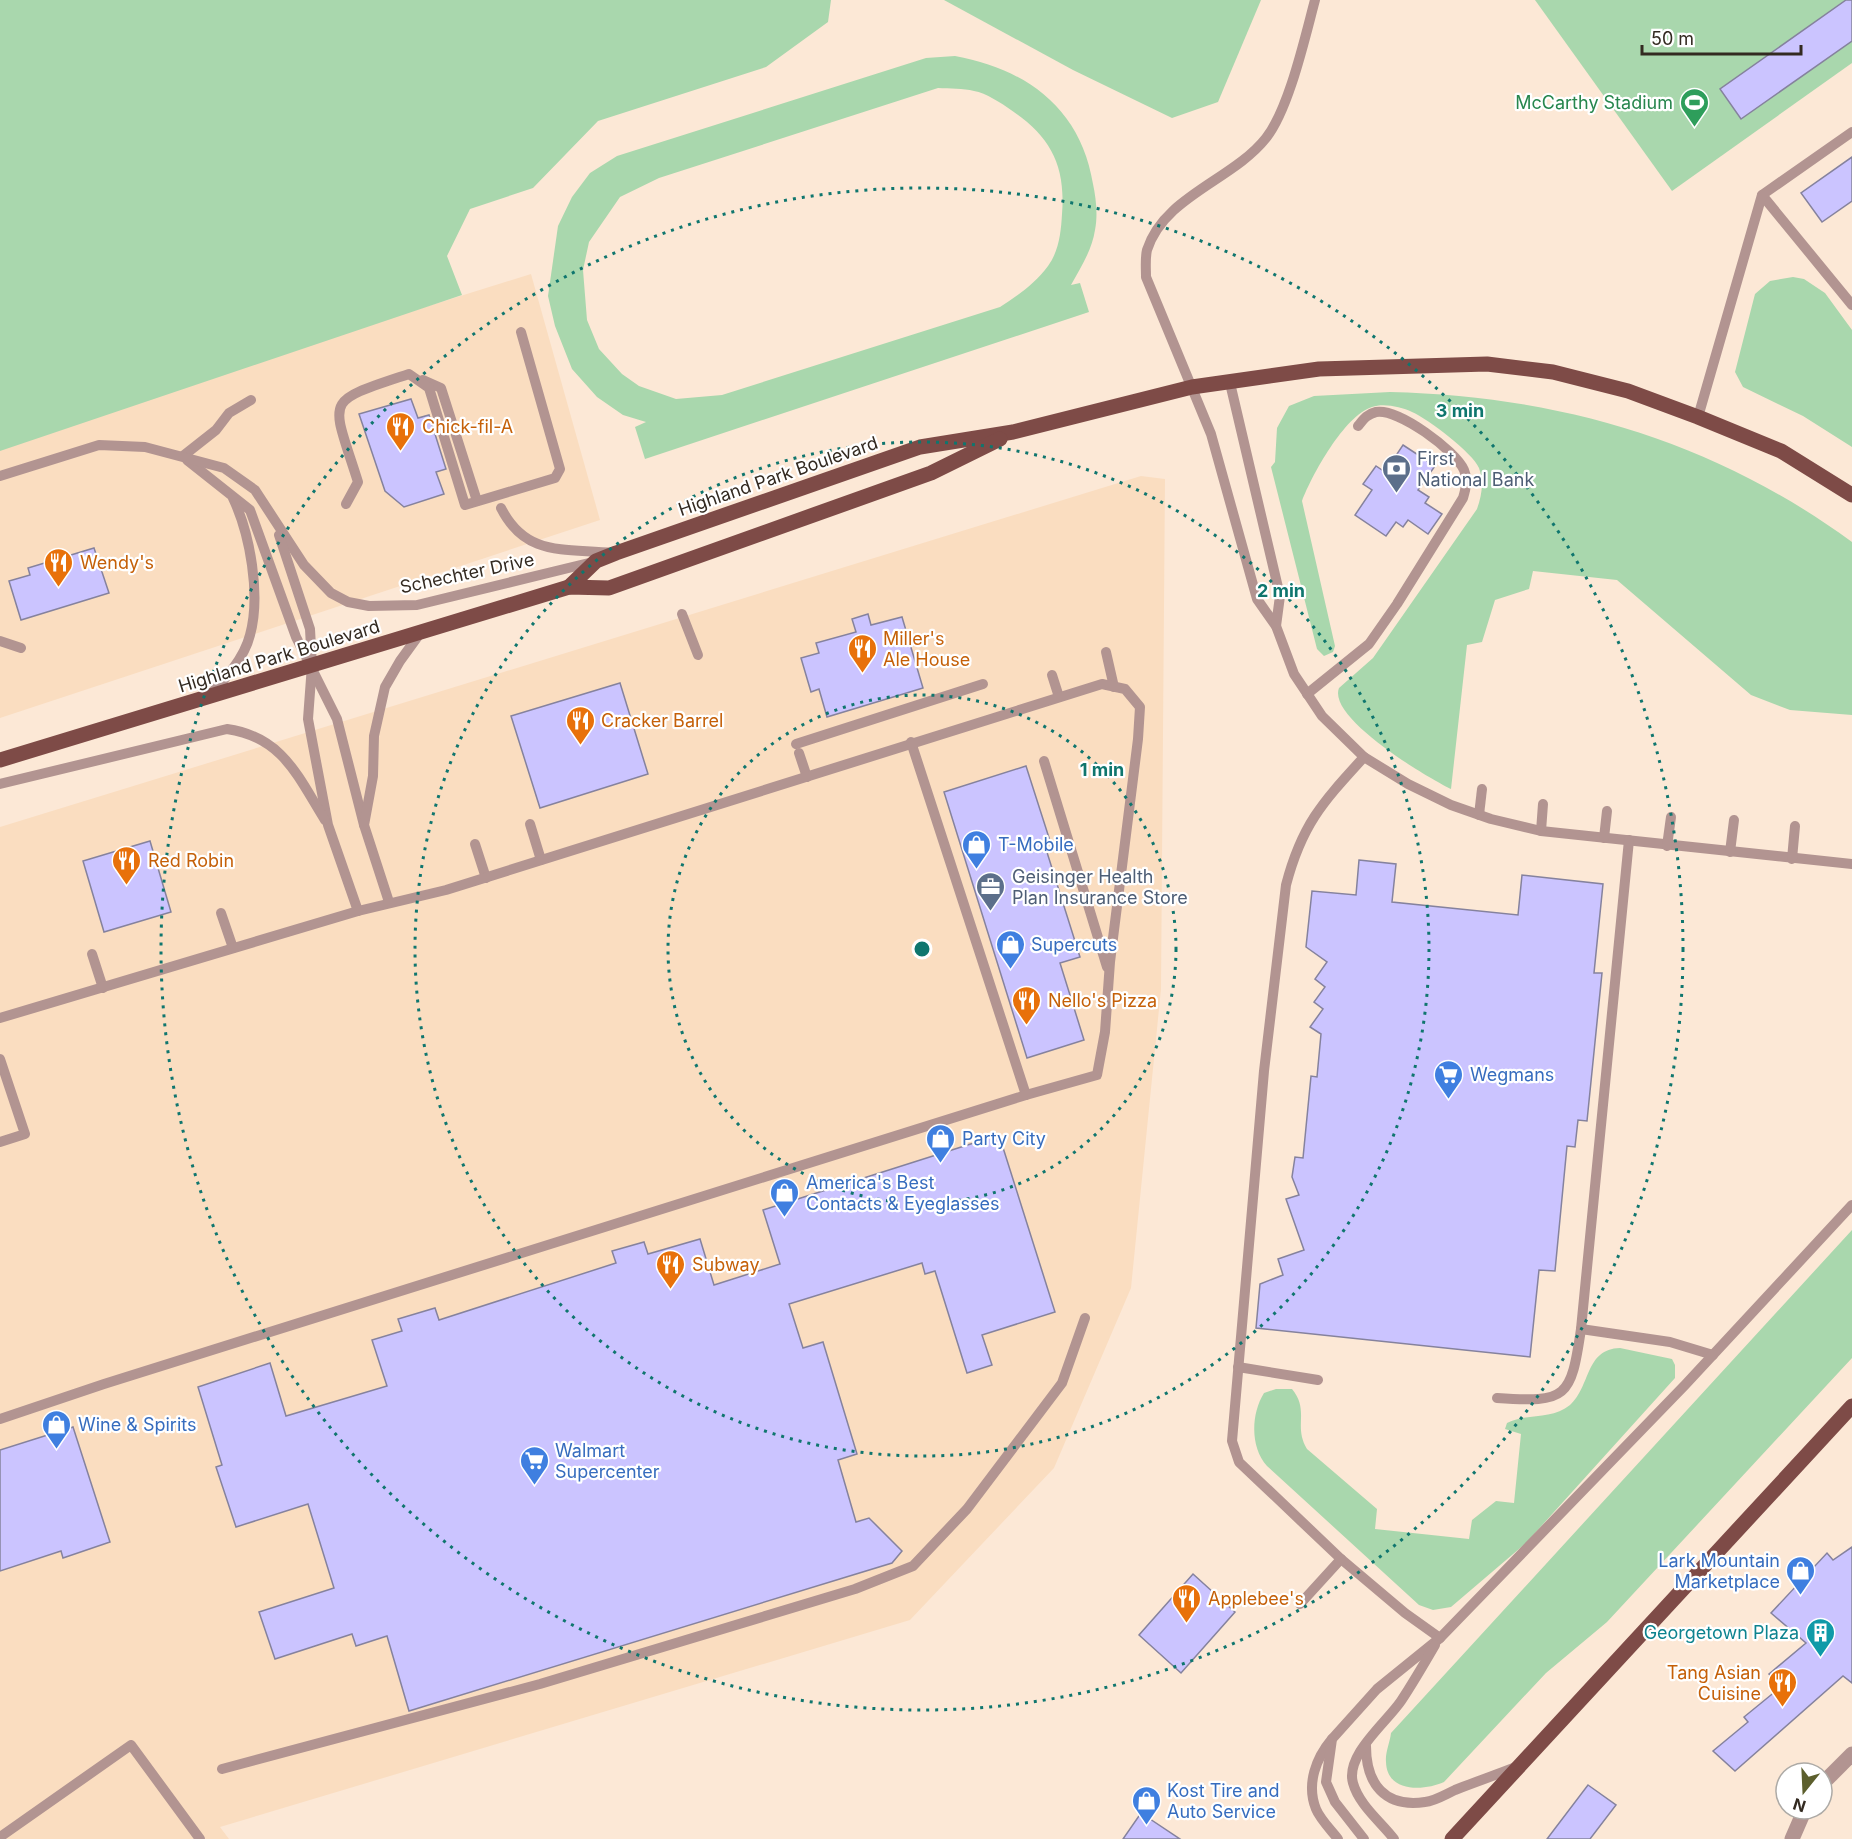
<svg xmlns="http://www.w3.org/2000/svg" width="1852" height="1839" viewBox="0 0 1852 1839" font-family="Inter,sans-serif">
<rect width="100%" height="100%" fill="#fce8d6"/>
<g fill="#faddc0">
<polygon points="531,274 600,520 0,718 0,440"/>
<polygon points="1141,476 1165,479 1161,989 1131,1288 1054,1468 910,1620 220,1827 229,1839 0,1839 0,827"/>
</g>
<g fill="#a9d7ad" fill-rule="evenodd">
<polygon points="0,0 831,0 828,22 766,67 598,121 533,188 470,209 447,256 462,295 0,451"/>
<polygon points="944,0 1261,0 1218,102 1172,118 1073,70"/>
<polygon points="1535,0 1852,0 1852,63 1672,191"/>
<path d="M955,56C1027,69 1081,109 1093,184C1096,198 1098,215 1095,230C1092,250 1081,267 1071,285L1080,283L1089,312L645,459L635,427L646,422L623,415L597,397L572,369L555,326L548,296L558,226L572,197L590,173L617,156L926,58ZM938,88C950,89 963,88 974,91C986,93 1001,103 1011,110C1050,136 1066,165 1062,214C1061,232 1059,251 1048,266C1035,284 1018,295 1000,307L722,395L676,399L639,386L622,374L599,349L587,320L583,270L589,242L620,197L659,178Z"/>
<polygon points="1793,277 1804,279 1825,293 1852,330 1852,447 1803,416 1743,387 1735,372 1755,294 1770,281"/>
<path d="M1390,392C1560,396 1714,441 1852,542V715L1790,710L1751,695L1617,580L1533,571L1529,589L1495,600L1482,642L1467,645L1451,789C1428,778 1327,718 1339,688L1373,658L1477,509C1482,495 1484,482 1479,468C1473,453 1428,419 1412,412C1401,407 1384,403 1372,407C1344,416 1312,475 1302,501L1335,646L1333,652L1324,656L1317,649L1271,467L1275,462L1277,428L1289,406L1314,396Z"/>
<path d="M1852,1230V1358L1607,1622L1546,1673L1444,1782C1424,1791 1387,1793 1386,1762C1385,1753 1390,1742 1391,1733Z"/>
<path d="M1620,1348L1672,1359L1675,1365V1378L1526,1543L1451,1607L1433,1610L1419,1605L1267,1466C1250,1447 1251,1414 1264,1393L1276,1389H1292C1310,1411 1293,1426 1307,1449L1377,1509L1375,1529L1469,1539L1472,1520L1496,1501L1514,1503L1521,1434L1505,1429L1507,1423C1527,1413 1552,1420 1570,1405C1591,1386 1585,1349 1620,1348Z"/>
</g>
<g fill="#cbc4ff" stroke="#85829d" stroke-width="1.5">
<polygon points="1846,0 1852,0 1852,41 1741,119 1720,89"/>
<polygon points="1852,157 1852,201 1822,222 1801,193"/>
<polygon points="411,399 418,418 429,415 446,469 436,472 444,494 404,507 385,491 359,414"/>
<polygon points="1403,445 1435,466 1418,490 1429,497 1425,503 1442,514 1428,534 1408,520 1403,527 1396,522 1386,536 1355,515 1372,490 1363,484 1376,466 1385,472"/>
<polygon points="94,548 109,593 21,620 9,581 30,575 28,568"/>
<polygon points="868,614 871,625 902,617 923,688 827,717 819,689 811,692 801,658 819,653 816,643 856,632 852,619"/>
<polygon points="620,683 648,774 540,808 511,716"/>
<polygon points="1026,766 1051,844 1045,846 1080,957 1060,963 1084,1040 1027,1058 944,792"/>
<polygon points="150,841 171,912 104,932 83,861"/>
<polygon points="1359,860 1396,864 1392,902 1518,915 1522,875 1603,884 1594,973 1602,973 1587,1121 1578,1120 1575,1147 1567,1146 1555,1271 1539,1270 1530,1357 1256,1328 1260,1284 1283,1275 1278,1259 1304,1250 1286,1199 1299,1195 1292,1177 1295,1157 1303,1158 1311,1076 1317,1077 1321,1034 1310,1027 1323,1009 1314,1002 1325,987 1315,979 1327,962 1306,947 1312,891 1356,895"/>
<polygon points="999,1135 1055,1312 982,1335 992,1365 967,1373 935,1271 925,1274 922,1263 789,1304 803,1348 823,1342 857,1454 838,1460 856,1522 869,1518 902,1551 892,1563 409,1711 387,1636 356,1646 352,1634 275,1659 259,1612 334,1588 308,1504 236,1527 216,1467 222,1465 198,1387 270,1363 286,1416 387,1386 372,1340 402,1331 398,1319 435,1308 439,1320 616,1263 612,1251 644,1242 648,1254 700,1239 714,1285 780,1264 763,1210"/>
<polygon points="73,1427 110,1542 63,1558 61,1551 0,1571 0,1450"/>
<polygon points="1852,1547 1852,1683 1843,1676 1735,1771 1713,1751 1748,1722 1744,1717 1782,1686 1769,1674 1806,1643 1771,1613 1827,1553 1833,1560"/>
<polygon points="1193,1574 1235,1612 1181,1673 1139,1635"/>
<polygon points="1588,1785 1616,1805 1590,1839 1547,1839"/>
<polygon points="1141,1813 1180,1839 1123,1839"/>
</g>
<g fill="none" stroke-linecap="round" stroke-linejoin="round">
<g stroke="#b29491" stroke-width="10">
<path d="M1315,0C1305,37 1289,109 1266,138C1233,180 1164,196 1147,250C1145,258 1146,269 1146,277L1211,434L1257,599L1276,626L1294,674L1322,716L1364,757L1408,784L1451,805L1491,819L1541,831L1852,864"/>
<polyline points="1762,195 1852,305"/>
<polyline points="423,380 441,388 477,501"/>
<polyline points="1230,383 1280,596 1276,626"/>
<polyline points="1698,417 1762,195 1852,132"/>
<polyline points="183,456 216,430 229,413 251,400"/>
<polyline points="187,460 250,510 296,637 337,719 364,825"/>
<polyline points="0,476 99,445 145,447 224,468 255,490 304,565 331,593 348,602 369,606 417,605 593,562"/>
<path d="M346,504L358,482C331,396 322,403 409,374L429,388L465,505L555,478L560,469L521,332"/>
<path d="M501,508C526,557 564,548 613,553"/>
<polyline points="279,535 310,629 312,665 308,719 328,825 358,911"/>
<polyline points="682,614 698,655"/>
<polyline points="0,641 21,648"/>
<polyline points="1106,652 1114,687"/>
<polyline points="1052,675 1059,697"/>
<path d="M1307,694L1369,644L1397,604L1463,498C1466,488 1468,479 1464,470C1455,450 1398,408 1376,412C1367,414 1363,420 1358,426"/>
<path d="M209,696C225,679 244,659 250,635C261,595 250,534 233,498"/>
<polyline points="911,742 1026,1095"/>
<polyline points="796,744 983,684"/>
<polyline points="799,753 807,777"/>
<path d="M1364,757C1323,802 1302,824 1286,885L1264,1071L1232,1441L1239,1462L1259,1481L1341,1559L1405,1613L1440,1638"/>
<polyline points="1044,761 1107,967"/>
<path d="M0,784L227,729C283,737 298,777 325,820"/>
<polyline points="1479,815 1482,789"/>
<polyline points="530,824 541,860"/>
<polyline points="1541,831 1543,804"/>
<polyline points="1604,838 1607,811"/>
<polyline points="1629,840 1581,1329 1670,1342 1713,1355"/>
<polyline points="475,844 486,878"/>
<polyline points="1667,846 1671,817"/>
<polyline points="1730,852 1734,820"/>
<polyline points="1792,859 1795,826"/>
<polyline points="389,902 364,825 373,776 374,736 385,687 400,661 421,632"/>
<polyline points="221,913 233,948"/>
<polyline points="92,954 103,988"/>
<polyline points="0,1018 358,911 446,890 1102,684 1125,689 1140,707 1138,739 1110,962 1105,1032 1097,1075 1026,1095 104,1384 0,1419"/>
<polyline points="0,1059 25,1134 0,1142"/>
<polyline points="1238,1367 1318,1380"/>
<path d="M1497,1398C1567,1403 1571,1398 1581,1329"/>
<polyline points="1300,1604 1341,1559"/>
<path d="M1332,1739C1316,1758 1306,1784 1316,1809C1320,1819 1331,1830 1338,1839"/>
<path d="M1366,1746C1366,1784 1385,1808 1425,1802C1435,1801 1446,1794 1455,1790C1475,1782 1496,1775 1516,1767"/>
<polyline points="222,1769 540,1684 855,1589 913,1566 967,1509 1062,1383 1085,1318"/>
<polyline points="0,1837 131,1745 200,1839"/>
<polyline points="1364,1839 1335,1802 1326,1782 1332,1739 1377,1689 1440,1638 1685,1385 1852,1205"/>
<path d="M1394,1839C1381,1822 1359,1805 1353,1783C1345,1755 1386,1723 1401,1701C1413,1683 1424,1664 1435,1645"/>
</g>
<g stroke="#b29491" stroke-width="15">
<polyline points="1822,1784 1852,1754"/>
<polyline points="1792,1839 1805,1809"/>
</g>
<g stroke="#7e4b47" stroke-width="15">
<polyline points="569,587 596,561 616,553 920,447 1013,432 1192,387 1319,369 1487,364 1553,372 1628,391 1698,417 1781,451 1852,495"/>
<polyline points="0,760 569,587 609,588 931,473 1000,439"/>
<polyline points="1452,1839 1852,1406"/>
</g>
</g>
<g fill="none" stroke="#0f766e" stroke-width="3" stroke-dasharray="3 6">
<circle cx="922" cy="949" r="254"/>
<circle cx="922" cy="949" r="507"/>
<circle cx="922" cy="949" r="761"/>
</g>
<defs>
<symbol id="stadium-pin" viewBox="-11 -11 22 30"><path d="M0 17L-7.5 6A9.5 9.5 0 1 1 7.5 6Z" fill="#2e9e5b" stroke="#fff"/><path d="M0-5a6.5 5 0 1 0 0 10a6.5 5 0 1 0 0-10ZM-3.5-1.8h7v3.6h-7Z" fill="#fff"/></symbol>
<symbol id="restaurant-pin" viewBox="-11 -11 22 30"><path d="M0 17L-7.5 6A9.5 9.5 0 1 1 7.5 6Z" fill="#e8710a" stroke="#fff"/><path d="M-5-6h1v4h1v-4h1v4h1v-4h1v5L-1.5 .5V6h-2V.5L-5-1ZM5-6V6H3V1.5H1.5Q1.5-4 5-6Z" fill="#fff"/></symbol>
<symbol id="bank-pin" viewBox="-11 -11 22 30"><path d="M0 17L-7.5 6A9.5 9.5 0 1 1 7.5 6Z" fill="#5c6f8a" stroke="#fff"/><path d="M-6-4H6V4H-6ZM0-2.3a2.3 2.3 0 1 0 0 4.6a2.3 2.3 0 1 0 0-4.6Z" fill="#fff"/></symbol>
<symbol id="shop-pin" viewBox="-11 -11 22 30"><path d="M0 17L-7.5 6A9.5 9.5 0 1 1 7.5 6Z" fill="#3f7fe0" stroke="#fff"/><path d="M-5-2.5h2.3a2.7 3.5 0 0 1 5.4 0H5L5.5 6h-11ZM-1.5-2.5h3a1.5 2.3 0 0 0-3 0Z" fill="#fff"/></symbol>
<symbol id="office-pin" viewBox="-11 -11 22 30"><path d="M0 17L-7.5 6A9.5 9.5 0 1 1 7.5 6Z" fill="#5c6f8a" stroke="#fff"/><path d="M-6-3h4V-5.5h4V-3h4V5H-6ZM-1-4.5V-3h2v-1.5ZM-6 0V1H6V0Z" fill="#fff"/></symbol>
<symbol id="supermarket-pin" viewBox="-11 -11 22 30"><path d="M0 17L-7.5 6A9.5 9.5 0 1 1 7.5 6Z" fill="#3f7fe0" stroke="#fff"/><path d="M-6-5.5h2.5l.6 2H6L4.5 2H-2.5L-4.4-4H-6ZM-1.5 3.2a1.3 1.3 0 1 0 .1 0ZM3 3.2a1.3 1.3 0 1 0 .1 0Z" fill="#fff"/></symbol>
<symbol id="building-pin" viewBox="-11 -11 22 30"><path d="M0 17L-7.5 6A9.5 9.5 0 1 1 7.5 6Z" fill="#0f9aa8" stroke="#fff"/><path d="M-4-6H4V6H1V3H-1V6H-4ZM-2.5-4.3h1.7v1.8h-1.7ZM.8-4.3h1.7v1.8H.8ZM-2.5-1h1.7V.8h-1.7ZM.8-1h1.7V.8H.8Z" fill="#fff"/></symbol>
</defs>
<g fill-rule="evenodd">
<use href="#stadium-pin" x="1678" y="86" width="33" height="45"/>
<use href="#restaurant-pin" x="384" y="410" width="33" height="45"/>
<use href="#bank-pin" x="1380" y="452" width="33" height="45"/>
<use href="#restaurant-pin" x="42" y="546" width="33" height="45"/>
<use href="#restaurant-pin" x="846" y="632" width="33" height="45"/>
<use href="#restaurant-pin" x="564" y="704" width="33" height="45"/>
<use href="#shop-pin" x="960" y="828" width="33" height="45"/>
<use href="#restaurant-pin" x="110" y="844" width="33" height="45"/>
<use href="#office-pin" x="974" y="870" width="33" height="45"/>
<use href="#shop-pin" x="994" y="928" width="33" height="45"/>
<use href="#restaurant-pin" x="1010" y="984" width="33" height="45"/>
<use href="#supermarket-pin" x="1432" y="1058" width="33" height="45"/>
<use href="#shop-pin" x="924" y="1122" width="33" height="45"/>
<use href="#shop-pin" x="768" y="1176" width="33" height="45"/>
<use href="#restaurant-pin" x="654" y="1248" width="33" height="45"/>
<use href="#shop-pin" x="40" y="1408" width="33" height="45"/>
<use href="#supermarket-pin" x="518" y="1444" width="33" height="45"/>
<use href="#shop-pin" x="1784" y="1554" width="33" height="45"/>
<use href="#restaurant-pin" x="1170" y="1582" width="33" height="45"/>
<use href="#building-pin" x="1804" y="1616" width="33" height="45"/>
<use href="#restaurant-pin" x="1766" y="1666" width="33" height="45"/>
<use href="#shop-pin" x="1130" y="1784" width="33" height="45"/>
</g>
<g text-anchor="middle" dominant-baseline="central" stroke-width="4.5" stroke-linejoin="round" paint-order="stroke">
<g font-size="18" fill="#27864d" stroke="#fff" text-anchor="end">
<text x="1673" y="102">McCarthy Stadium</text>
</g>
<g font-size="18" fill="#c56008" stroke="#fff" text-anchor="start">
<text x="422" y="426">Chick-fil-A</text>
<text x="80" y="562">Wendy's</text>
<text x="883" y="638">Miller's<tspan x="883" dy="21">Ale House</tspan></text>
<text x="601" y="720">Cracker Barrel</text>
<text x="148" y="860">Red Robin</text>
<text x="1048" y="1000">Nello's Pizza</text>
<text x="692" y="1264">Subway</text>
<text x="1208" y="1598">Applebee's</text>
<text x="1761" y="1672" text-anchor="end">Tang Asian<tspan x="1761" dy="21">Cuisine</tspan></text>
</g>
<g font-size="18" fill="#4e5e75" stroke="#fff" text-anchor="start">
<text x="1417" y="458">First<tspan x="1417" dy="21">National Bank</tspan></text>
<text x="1012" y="876">Geisinger Health<tspan x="1012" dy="21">Plan Insurance Store</tspan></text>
</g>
<g font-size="18" fill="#332a21" stroke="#fff">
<text transform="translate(778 476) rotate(-19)">Highland Park Boulevard</text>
<text transform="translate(467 573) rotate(-12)">Schechter Drive</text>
<text transform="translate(279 656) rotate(-17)">Highland Park Boulevard</text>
</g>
<g font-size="18" fill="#366cbe" stroke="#fff" text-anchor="start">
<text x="998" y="844">T-Mobile</text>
<text x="1031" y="944">Supercuts</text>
<text x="1470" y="1074">Wegmans</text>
<text x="962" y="1138">Party City</text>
<text x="806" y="1182">America's Best<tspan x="806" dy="21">Contacts &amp; Eyeglasses</tspan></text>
<text x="78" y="1424">Wine &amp; Spirits</text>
<text x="555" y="1450">Walmart<tspan x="555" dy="21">Supercenter</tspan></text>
<text x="1780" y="1560" text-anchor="end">Lark Mountain<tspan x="1780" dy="21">Marketplace</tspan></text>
<text x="1167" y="1790">Kost Tire and<tspan x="1167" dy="21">Auto Service</tspan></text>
</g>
<g font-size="18" fill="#0d838f" stroke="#fff" text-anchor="end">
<text x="1799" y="1632">Georgetown Plaza</text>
</g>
</g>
<circle cx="922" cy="949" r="9" fill="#0f766e" stroke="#fff" stroke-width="3"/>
<g font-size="18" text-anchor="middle" font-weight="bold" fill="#0f766e" stroke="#fff" stroke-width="4.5" stroke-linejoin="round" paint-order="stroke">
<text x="1460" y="417">3 min</text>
<text x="1281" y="597">2 min</text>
<text x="1102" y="776">1 min</text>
</g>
<g transform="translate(1804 1791) rotate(198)"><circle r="28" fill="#ffffff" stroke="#adaaa6" stroke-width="1.5"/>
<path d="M0-4.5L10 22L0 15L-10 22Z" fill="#5c5f2d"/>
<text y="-9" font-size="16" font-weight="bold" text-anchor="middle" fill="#332a21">N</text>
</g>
<path d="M1642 45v9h159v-9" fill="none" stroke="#332a21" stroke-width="3"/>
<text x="1651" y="45" font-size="18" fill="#332a21" stroke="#ffffff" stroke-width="4.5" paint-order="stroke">50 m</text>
</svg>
